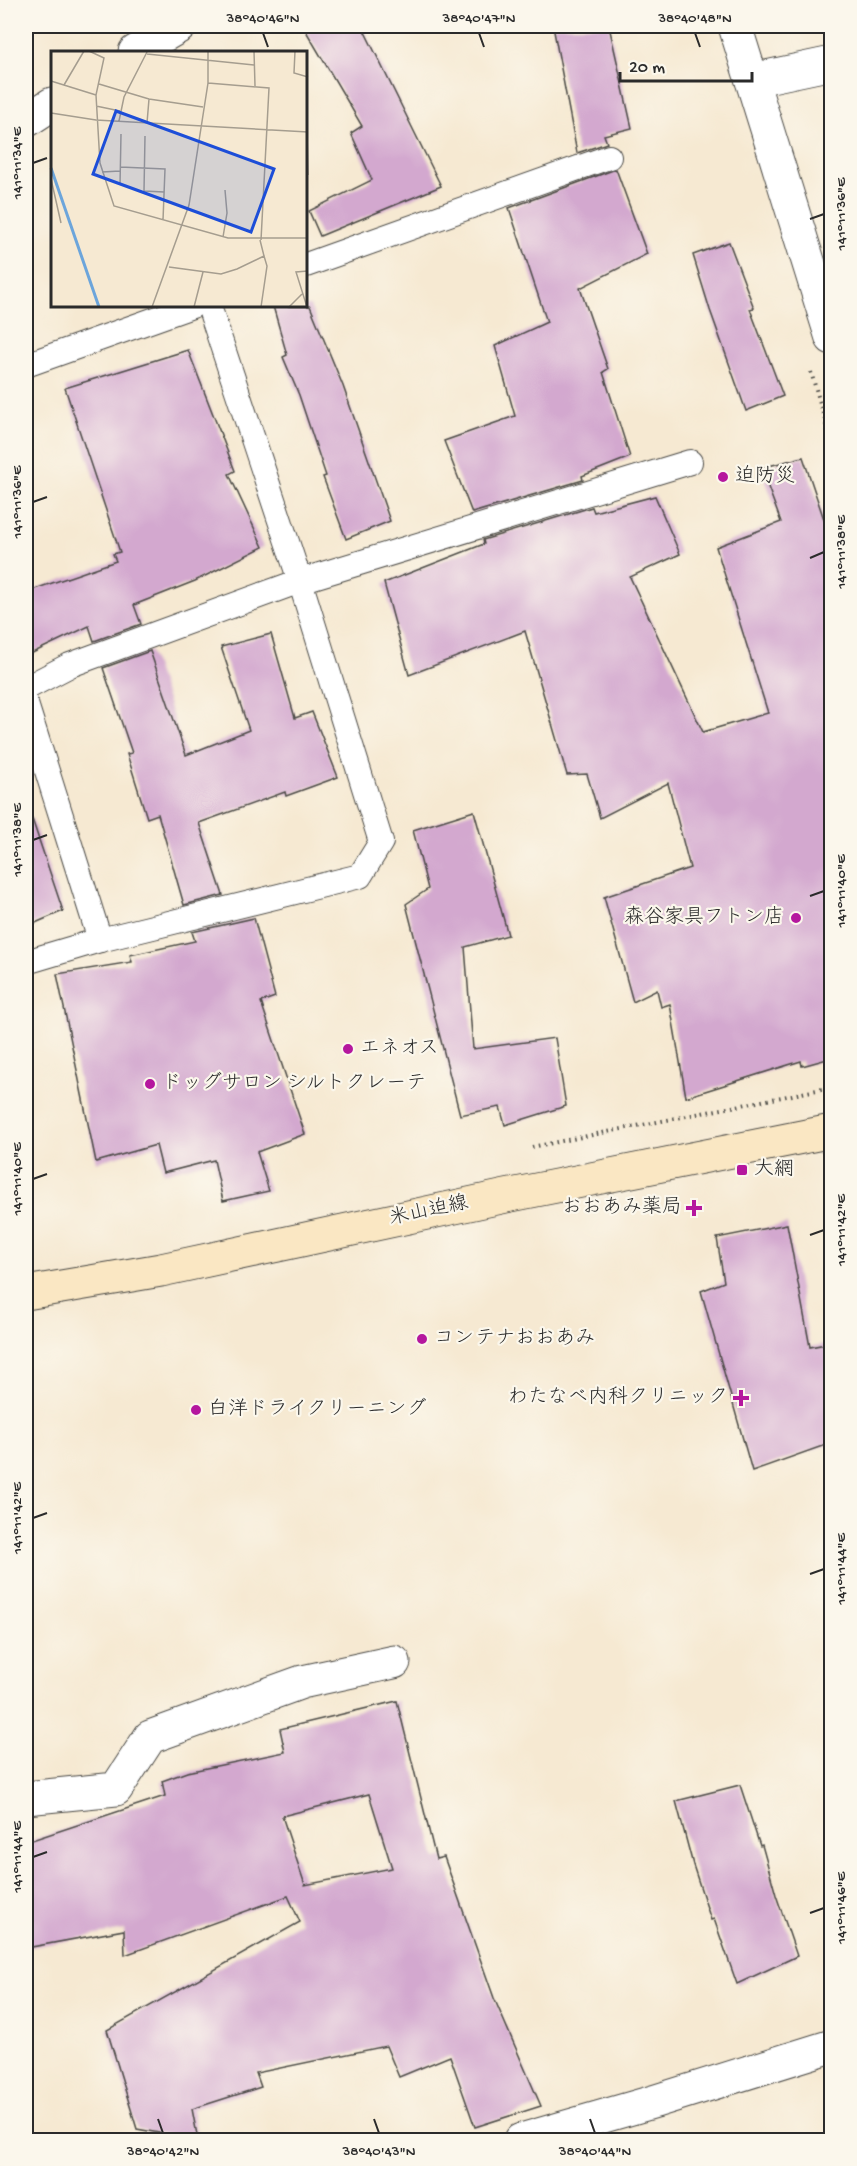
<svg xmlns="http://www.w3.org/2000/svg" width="857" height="2166" viewBox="0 0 857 2166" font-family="'Gochi Hand','Klee One',sans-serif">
<rect width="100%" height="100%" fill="#fbf7ec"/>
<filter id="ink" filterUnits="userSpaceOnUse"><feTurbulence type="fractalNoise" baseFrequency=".0167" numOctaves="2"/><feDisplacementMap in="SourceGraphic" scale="12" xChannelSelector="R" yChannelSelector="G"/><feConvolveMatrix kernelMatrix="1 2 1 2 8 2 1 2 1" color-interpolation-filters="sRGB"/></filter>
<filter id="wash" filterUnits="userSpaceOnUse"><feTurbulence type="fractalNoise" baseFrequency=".008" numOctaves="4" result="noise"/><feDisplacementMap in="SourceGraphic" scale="24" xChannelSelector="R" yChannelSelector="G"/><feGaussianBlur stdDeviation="1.35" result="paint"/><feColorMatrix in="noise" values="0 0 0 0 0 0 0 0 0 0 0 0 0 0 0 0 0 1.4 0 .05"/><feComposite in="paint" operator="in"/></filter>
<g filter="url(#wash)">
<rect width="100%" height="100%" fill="#f6e9d2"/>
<g id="blocks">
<g fill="#d3a8cf" fill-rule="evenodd">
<polygon points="303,26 362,26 441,186 320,236 309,211 372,180 351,133 362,126"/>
<polygon points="553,26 609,26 632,128 604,135 607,143 577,153"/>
<polygon points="616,169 647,254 580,288 608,369 603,372 630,457 582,476 583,480 472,513 444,441 515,416 495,346 547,322 509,208"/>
<polygon points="729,242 754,308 750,309 783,396 746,411 710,310 693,255"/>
<polygon points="273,306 310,306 343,386 390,521 346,539 323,477 326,476 299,395 283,357 287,355"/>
<polygon points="188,350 235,471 229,474 263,547 195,581 134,605 141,624 94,641 89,626 26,656 26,592 116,561 113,554 120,552 65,388"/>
<polygon points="803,457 831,540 831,1058 802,1066 801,1061 686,1097 670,1004 661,1007 657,990 633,1002 604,897 690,868 668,783 600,818 587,774 567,775 525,631 409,675 384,583 484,544 483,540 592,507 594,512 655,496 680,554 630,577 703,732 768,713 716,547 781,522 761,468"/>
<polygon points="271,634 295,718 312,712 338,777 286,796 285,792 199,823 223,895 184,905 158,814 147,818 127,754 132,753 103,668 150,651 186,755 249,730 221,647"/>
<polygon points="474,811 508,935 465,947 473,1049 555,1038 566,1106 505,1125 500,1107 460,1115 406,904 428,889 413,830"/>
<polygon points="32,819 63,911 26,927 26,820"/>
<polygon points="254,918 275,997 261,1002 305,1134 257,1152 269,1191 223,1201 214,1160 163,1173 156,1145 96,1162 57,974 132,962 130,955 195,941 192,932"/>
<polygon points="787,1224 810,1347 831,1343 831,1443 752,1471 701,1291 724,1282 717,1238"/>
<path d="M397,1701L436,1859L444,1857L494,1998L541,2106L475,2127L450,2056L399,2077L386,2046L256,2073L261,2087L192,2109L198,2140L137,2129L107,2030L300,1922L288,1896L125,1955L124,1930L26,1948V1842L165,1796L162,1781L187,1772L285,1752L280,1729ZM369,1794L392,1868L305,1885L282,1816Z"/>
<polygon points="740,1785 760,1846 762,1845 776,1895 797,1956 737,1984 714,1919 711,1920 693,1865 676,1801"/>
</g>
</g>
</g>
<g filter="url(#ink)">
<use href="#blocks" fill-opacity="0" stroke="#494844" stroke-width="1.5"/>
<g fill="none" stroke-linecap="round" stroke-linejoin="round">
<defs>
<g id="service">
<polyline points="306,265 609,157"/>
<polyline points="26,365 192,306"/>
<polyline points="26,688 70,665 300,581 690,462"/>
<polyline points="26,704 100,940"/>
<polyline points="26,962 100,940 360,876 381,842 300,581 209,306"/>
</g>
<g id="minor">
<polyline points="135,52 180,26"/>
<polyline points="752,80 832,63"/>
<polyline points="26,121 52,104"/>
<polyline points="26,1798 116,1789 150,1737 302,1682 394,1662"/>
<polyline points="521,2140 656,2101 832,2046"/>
</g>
<polyline id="tertiary" points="735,26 832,338"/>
<polyline id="secondary" points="26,1293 161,1270 506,1196 832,1131"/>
</defs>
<use href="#service" stroke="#494844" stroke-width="26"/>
<use href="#minor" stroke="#494844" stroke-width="35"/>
<use href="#tertiary" stroke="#494844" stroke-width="35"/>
<use href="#secondary" stroke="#494844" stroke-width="35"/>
<g stroke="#494844" stroke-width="4" stroke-dasharray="1.5 4.5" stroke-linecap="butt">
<polyline points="811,372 832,445"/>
<polyline points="532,1147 832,1087"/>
</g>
<use href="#service" stroke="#fff" stroke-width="24"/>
<use href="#minor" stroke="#fff" stroke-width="33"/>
<use href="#tertiary" stroke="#fff" stroke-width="33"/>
<use href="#secondary" stroke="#fae7c3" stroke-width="33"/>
</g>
</g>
<path fill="none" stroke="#2b2b2b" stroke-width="2" d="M263,33L268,47M479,33L484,47M695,33L700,47M33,163L47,158M810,219L824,214M33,502L47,497M810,558L824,552M33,840L47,835M810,896L824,891M33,1179L47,1174M810,1235L824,1230M33,1518L47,1513M810,1574L824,1569M33,1857L47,1852M810,1913L824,1908M158,2119L163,2133M374,2119L379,2133M590,2119L595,2133"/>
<g fill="#b5179e" stroke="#fbf7ec" stroke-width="2">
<circle cx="723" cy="477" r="6"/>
<circle cx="796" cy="918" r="6"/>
<circle cx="348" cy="1049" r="6"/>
<circle cx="150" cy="1084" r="6"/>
<rect x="736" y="1164" width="12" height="12" rx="3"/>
<path d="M691 1199h6v6h6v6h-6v6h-6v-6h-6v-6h6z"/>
<circle cx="422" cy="1339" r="6"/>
<path d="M738 1389h6v6h6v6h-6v6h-6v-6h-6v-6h6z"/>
<circle cx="196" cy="1410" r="6"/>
</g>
<g text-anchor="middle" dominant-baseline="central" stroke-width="4.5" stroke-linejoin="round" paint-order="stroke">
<g font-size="20" fill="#2b2b2b" stroke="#fbf7ec" text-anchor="start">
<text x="735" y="477">迫防災</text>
<text x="784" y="918" text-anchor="end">森谷家具フトン店</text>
<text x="360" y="1049">エネオス</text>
<text x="162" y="1084">ドッグサロン シルトクレーテ</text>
<text x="754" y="1170">大網</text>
<text x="682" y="1208" text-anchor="end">おおあみ薬局</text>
<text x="434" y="1339">コンテナおおあみ</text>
<text x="728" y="1398" text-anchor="end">わたなべ内科クリニック</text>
<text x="208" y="1410">白洋ドライクリーニング</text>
</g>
<g font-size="20" fill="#2b2b2b" stroke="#fbf7ec">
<text transform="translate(429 1212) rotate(-12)">米山迫線</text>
</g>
</g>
<g transform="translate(51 51)">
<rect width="256" height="256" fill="#f6e9d2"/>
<path fill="none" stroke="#6ca5db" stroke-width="3" d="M0,117L48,256"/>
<path fill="none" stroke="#a59d8f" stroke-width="1.5" d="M203,0L204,35M244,0L243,22L257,26M96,3L203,14M0,30L45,44L53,7L38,0M157,32L218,37L210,189M48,33L98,48L152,56M13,34L33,0M45,44L49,112L63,155L177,187H257M45,55L69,60M0,62L45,69L257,81M68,70L73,46L96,1M96,72L98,48M256,81L257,124M94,85L93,140L113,141M69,116L114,118L112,169M51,121L69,120M0,128L10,172M69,134L70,83M172,186L176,162L174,139M118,216L170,223L186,218L213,205L209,189M101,256L138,154L157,32V0M143,256L152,221M210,256L216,215L213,205M238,256L251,243M256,256L245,221L257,220"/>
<path fill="#1d4ed8" fill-opacity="0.15" stroke="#1d4ed8" stroke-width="3" d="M65,60L223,118L200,181L42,123Z"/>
<rect width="256" height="256" fill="none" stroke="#2b2b2b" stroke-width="3"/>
</g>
<rect width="857" height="2166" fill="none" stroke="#fbf7ec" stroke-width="66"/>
<path d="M620 72v9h132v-9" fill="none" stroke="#2b2b2b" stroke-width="3"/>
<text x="629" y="72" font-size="18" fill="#2b2b2b" stroke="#fbf7ec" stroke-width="4.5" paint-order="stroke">20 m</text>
<rect x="33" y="33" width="791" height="2100" fill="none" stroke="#2b2b2b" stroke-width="2"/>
<g font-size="15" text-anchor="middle" fill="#2b2b2b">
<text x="263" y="22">38°40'46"N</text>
<text x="479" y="22">38°40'47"N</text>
<text x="695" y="22">38°40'48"N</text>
<text transform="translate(16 163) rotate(-90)" y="5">141°11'34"E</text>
<text transform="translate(840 214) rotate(-90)" y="5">141°11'36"E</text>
<text transform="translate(16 502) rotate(-90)" y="5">141°11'36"E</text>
<text transform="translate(840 552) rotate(-90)" y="5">141°11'38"E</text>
<text transform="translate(16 840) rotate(-90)" y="5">141°11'38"E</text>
<text transform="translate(840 891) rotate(-90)" y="5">141°11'40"E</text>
<text transform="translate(16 1179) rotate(-90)" y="5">141°11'40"E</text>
<text transform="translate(840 1230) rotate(-90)" y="5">141°11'42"E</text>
<text transform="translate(16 1518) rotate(-90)" y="5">141°11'42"E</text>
<text transform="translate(840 1569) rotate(-90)" y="5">141°11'44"E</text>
<text transform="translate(16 1857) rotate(-90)" y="5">141°11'44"E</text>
<text transform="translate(840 1908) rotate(-90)" y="5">141°11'46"E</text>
<text x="163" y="2155">38°40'42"N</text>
<text x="379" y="2155">38°40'43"N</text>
<text x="595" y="2155">38°40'44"N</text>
</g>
</svg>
